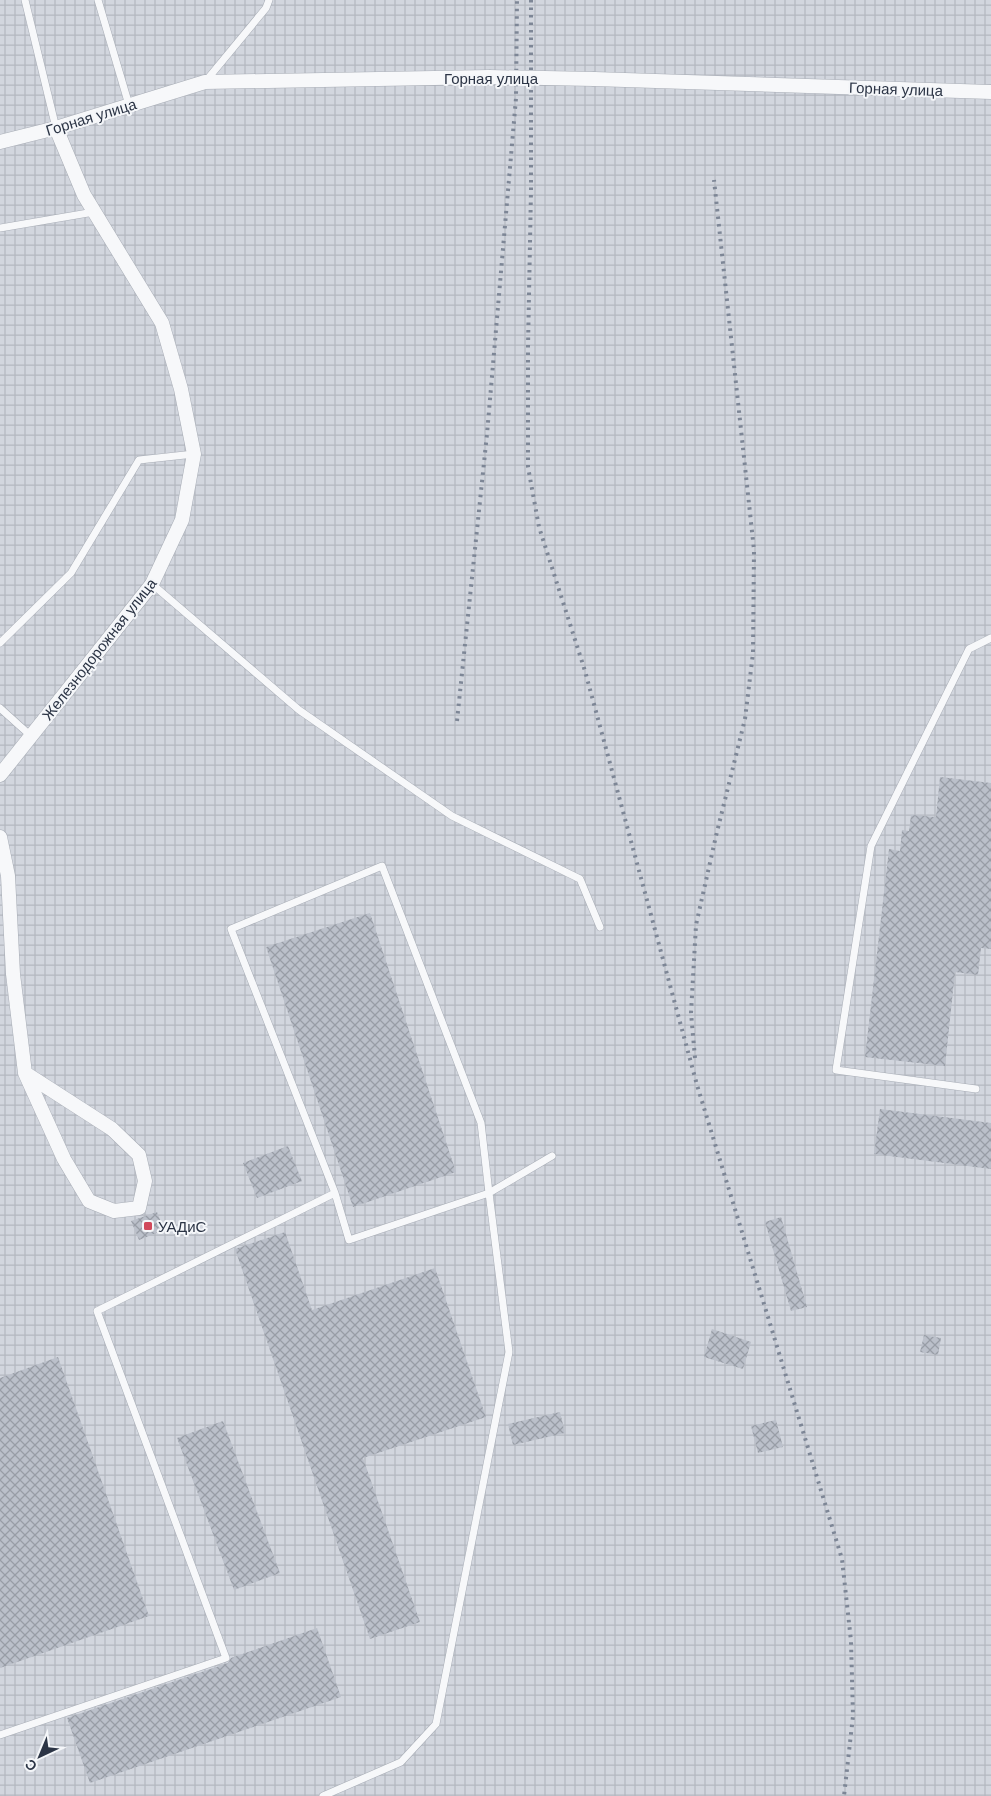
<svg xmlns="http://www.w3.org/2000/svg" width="991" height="1796" viewBox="0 0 991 1796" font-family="Helvetica,sans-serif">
<defs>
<pattern id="industrial-grid" width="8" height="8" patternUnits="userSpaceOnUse" patternTransform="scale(1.25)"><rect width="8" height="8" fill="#d2d6de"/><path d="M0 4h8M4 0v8" fill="none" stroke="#b4b8c0"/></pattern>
<pattern id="building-cross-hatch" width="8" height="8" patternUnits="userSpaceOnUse" patternTransform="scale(1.25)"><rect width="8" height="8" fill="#bbc0ca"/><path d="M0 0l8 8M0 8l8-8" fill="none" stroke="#989da6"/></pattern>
</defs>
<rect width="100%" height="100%" fill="#e4e7ec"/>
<rect fill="url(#industrial-grid)" x="0" y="0" width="991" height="1796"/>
<g fill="url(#building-cross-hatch)">
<polygon points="940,777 991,783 991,949 981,948 978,975 955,972 945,1066 865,1057 889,849 900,851 902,830 909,831 911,815 936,817"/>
<polygon points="370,913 456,1172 353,1207 266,947"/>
<polygon points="880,1109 991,1123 991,1169 874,1154"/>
<polygon points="288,1146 302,1181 257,1198 243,1163"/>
<polygon points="157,1212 164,1230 139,1240 131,1221"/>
<polygon points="781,1217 807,1307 791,1311 765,1222"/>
<polygon points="285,1232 312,1310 435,1268 486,1417 363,1458 420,1622 370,1639 235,1249"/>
<polygon points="712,1329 751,1342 743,1369 704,1357"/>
<polygon points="924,1335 941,1338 938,1355 920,1352"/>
<polygon points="58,1357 149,1616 0,1668 0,1378"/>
<polygon points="560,1412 565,1433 513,1445 508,1424"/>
<polygon points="776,1420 783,1447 758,1453 751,1426"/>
<polygon points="223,1421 280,1573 234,1590 177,1438"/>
<polygon points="317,1628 341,1697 90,1783 67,1718 228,1663 231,1658"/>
</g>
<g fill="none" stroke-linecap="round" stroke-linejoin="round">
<defs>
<g id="service">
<polyline points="25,0 56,128"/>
<polyline points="98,0 129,105"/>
<polyline points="205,82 266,8 269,0"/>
<polyline points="0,228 94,212"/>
<polyline points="152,584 299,710 452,816 580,879 600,927"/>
<polyline points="0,643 71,573 139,460 194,454"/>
<polyline points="0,708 31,736"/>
<polyline points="976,1089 836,1070 871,846 969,649 991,638"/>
<polyline points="0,1735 226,1658 97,1311 335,1193 349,1240 489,1193 481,1123 382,866 231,929 335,1193"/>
<polyline points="323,1796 401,1762 436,1724 509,1352 489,1193 552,1156"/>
</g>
<g id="minor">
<polyline points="594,79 991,92"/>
<polyline points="0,142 56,128 205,82 489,77"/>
<polyline points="0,775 152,584 182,520 194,454 181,389 162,323 84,195 56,128"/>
<polyline points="0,837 8,876 13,974 25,1073 64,1159 89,1201 114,1211 139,1208 145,1181 139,1155 112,1129 25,1073"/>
</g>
</defs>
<use href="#service" stroke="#a9aeb7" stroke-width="8"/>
<use href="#minor" stroke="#a9aeb7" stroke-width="15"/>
<use href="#service" stroke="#f7f8fa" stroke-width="7"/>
<use href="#minor" stroke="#f7f8fa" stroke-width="14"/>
<g stroke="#7d8696" stroke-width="4" stroke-dasharray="2.5 5" stroke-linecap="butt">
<polyline points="531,0 531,190 528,347 528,467 539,527 585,671 697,1085 842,1559 851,1641 853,1716 844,1796"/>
<polyline points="457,721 487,434 516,98 517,0"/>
<polyline points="695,1058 691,1013 696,925 716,836 745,719 753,653 754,550 714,180"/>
</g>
<defs>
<polyline id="minor-bridge" points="489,77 594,79"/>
</defs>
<use href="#minor-bridge" stroke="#a9aeb7" stroke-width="15" stroke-linecap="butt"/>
<use href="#minor-bridge" stroke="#f7f8fa" stroke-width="14"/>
</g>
<rect fill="#d1495b" stroke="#f4f6f9" stroke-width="2" x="143" y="1221" width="10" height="10" rx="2.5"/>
<g text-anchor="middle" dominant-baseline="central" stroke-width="4" stroke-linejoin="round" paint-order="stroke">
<g font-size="15" fill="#2b3445" stroke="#f4f6f9">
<text x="491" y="78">Горная улица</text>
<text transform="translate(896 89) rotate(2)">Горная улица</text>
<text transform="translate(91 117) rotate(-17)">Горная улица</text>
<text transform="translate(99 649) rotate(-52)">Железнодорожная улица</text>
</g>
<g font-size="15" fill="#2b3445" stroke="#f4f6f9" text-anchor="start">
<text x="158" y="1226">УАДиС</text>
</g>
</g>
<g transform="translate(40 1756) rotate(224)" stroke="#f4f6f9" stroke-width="4" paint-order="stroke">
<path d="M0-4L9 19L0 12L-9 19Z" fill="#2b3445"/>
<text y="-8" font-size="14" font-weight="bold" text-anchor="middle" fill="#2b3445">С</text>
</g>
</svg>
